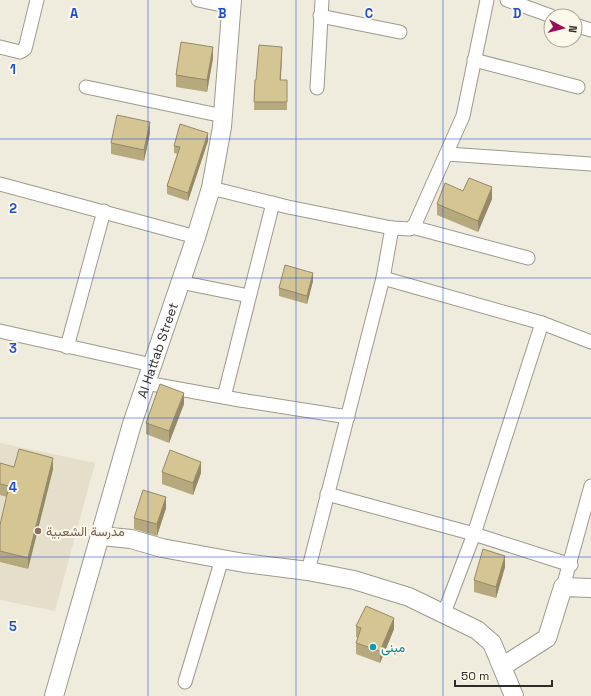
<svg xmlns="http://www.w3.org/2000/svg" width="591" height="696" viewBox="0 0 591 696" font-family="'Space Grotesk',Vazirmatn,sans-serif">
<rect width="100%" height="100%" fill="#efebdd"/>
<polygon fill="#e5deca" points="0,443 95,463 55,611 0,600"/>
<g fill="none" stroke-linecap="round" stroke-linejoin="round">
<defs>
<g id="street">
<polyline points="198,0 231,7"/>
<polyline points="507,0 551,16"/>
<polyline points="320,16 400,32"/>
<polyline points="575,25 591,30"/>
<polyline points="0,47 20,52 25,49 37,0"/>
<polyline points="474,60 578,87"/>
<polyline points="86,87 223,116"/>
<polyline points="317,88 322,0"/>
<polyline points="447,154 591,164"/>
<polyline points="0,184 196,237"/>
<polyline points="211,188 288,207 392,228 410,229 415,224 463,116 487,0"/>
<polyline points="412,227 528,258"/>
<polyline points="383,278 542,323 591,342"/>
<polyline points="180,282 249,296"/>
<polyline points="0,331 152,365"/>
<polyline points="67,347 104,211"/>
<polyline points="146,383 240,400 348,417"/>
<polyline points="224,397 273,203"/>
<polyline points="327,494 474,534 571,565"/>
<polyline points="308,571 383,278 392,228"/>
<polyline points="563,587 591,486"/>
<polyline points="444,613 474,534 542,323"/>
<polyline points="185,682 222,559"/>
</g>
<g id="secondary">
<polyline points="101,536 131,539 162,548 244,563 308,571 354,580 409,597 477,630 492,643 514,696"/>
<polyline points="503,666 547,638 563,587 591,588"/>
<path id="s1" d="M54,696L132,424L196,237L211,188L222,127L232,0"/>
</g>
</defs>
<use href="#street" stroke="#9d998c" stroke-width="15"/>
<use href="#secondary" stroke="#9d998c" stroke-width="20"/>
<use href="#street" stroke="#fff" stroke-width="13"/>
<use href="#secondary" stroke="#fff" stroke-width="18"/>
</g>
<g fill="#b7a97e">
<polygon points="282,54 281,80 287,80 287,110 254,110 255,80 256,80"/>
<polygon points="213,58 207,92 176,87 176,75"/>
<polygon points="150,133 144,161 111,154 111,143"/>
<polygon points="208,141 188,201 167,194 167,186 177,154 174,153 174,146"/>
<polygon points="463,191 492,199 478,232 437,215 437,204"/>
<polygon points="313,281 307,304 279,296 279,288"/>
<polygon points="184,404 169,443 146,434 146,423"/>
<polygon points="0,463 14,467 53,469 28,569 0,562 0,525 7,497 0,495"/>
<polygon points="162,472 201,473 193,495 162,484"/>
<polygon points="166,508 157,536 134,529 134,518"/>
<polygon points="505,567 496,598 474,592 474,580"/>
<polygon points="356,626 394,629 380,663 356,654 356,643 358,638 356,637"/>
</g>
<g fill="#958a67">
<polygon points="213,47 213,58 207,92 207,80"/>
<polygon points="282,47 282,54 280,88 280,80"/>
<polygon points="150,122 150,133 144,161 144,150"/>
<polygon points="208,133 208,141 188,201 188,193"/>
<polygon points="492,187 492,199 478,232 478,221"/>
<polygon points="313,273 313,281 307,304 307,296"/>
<polygon points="184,393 184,404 169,443 169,431"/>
<polygon points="53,458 53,469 28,569 28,558"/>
<polygon points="201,462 201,473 193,495 193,483"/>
<polygon points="166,497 166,508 157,536 157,524"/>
<polygon points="505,556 505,567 496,598 496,587"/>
<polygon points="394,618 394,629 380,663 380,651"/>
</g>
<g fill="#d5c593" stroke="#958a67">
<polygon points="181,42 213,47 207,80 176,75"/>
<polygon points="259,45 282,47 280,80 287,80 287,102 254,102 255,80 256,80"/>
<polygon points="117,115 150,122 144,150 111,143"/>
<polygon points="180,124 208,133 188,193 167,186 180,147 174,146"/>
<polygon points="469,178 492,187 478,221 437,204 445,183 463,191"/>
<polygon points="285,265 313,273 307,296 279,288"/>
<polygon points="160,384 184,393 169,431 146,423"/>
<polygon points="19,449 53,458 28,558 0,551 0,525 9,486 0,484 0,463 14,467"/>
<polygon points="170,450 201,462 193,483 162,472"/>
<polygon points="143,490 166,497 157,524 134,518"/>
<polygon points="483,549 505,556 496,587 474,580"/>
<polygon points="366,606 394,618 380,651 356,643 361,628 356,626"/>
</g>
<path fill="none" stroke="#1d4ed8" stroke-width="1" stroke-opacity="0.55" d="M148,0V696M296,0V696M443,0V696M0,139H591M0,278H591M0,418H591M0,557H591"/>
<circle fill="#8d6e63" stroke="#fcf8ea" stroke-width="1.5" cx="38" cy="531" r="4"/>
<circle fill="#0f9aa8" stroke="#fcf8ea" stroke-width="1.5" cx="373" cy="647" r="4"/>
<g text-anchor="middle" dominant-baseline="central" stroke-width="4" stroke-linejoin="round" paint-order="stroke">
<g font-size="13" fill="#2e2c27" stroke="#fcf8ea">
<text stroke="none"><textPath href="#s1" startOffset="361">Al Hattab Street</textPath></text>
</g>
<g font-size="13" fill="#785e54" stroke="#fcf8ea" text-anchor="start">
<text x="46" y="531">مدرسة الشعبية</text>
</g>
<g font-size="13" fill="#0d838f" stroke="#fcf8ea" text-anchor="start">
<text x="381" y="647">مبنى</text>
</g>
</g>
<g font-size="13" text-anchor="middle" font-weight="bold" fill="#1d4ed8" stroke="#fcf8ea" stroke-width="4" stroke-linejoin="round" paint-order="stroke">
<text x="74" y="18">A</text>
<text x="222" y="18">B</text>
<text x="369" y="18">C</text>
<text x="517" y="18">D</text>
<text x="13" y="74">1</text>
<text x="13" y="213">2</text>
<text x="13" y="353">3</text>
<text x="13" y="492">4</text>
<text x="13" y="631">5</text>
</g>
<g transform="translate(563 28) rotate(97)"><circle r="19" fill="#fcf8ea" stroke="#aaa69c"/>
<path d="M0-3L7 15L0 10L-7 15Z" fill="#9d0b57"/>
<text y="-6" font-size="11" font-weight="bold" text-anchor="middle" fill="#2e2c27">N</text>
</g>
<path d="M455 680v6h97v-6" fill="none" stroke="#2e2c27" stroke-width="2"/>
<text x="461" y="680" font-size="12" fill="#2e2c27" stroke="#fcf8ea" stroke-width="3" paint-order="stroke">50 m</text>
</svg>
